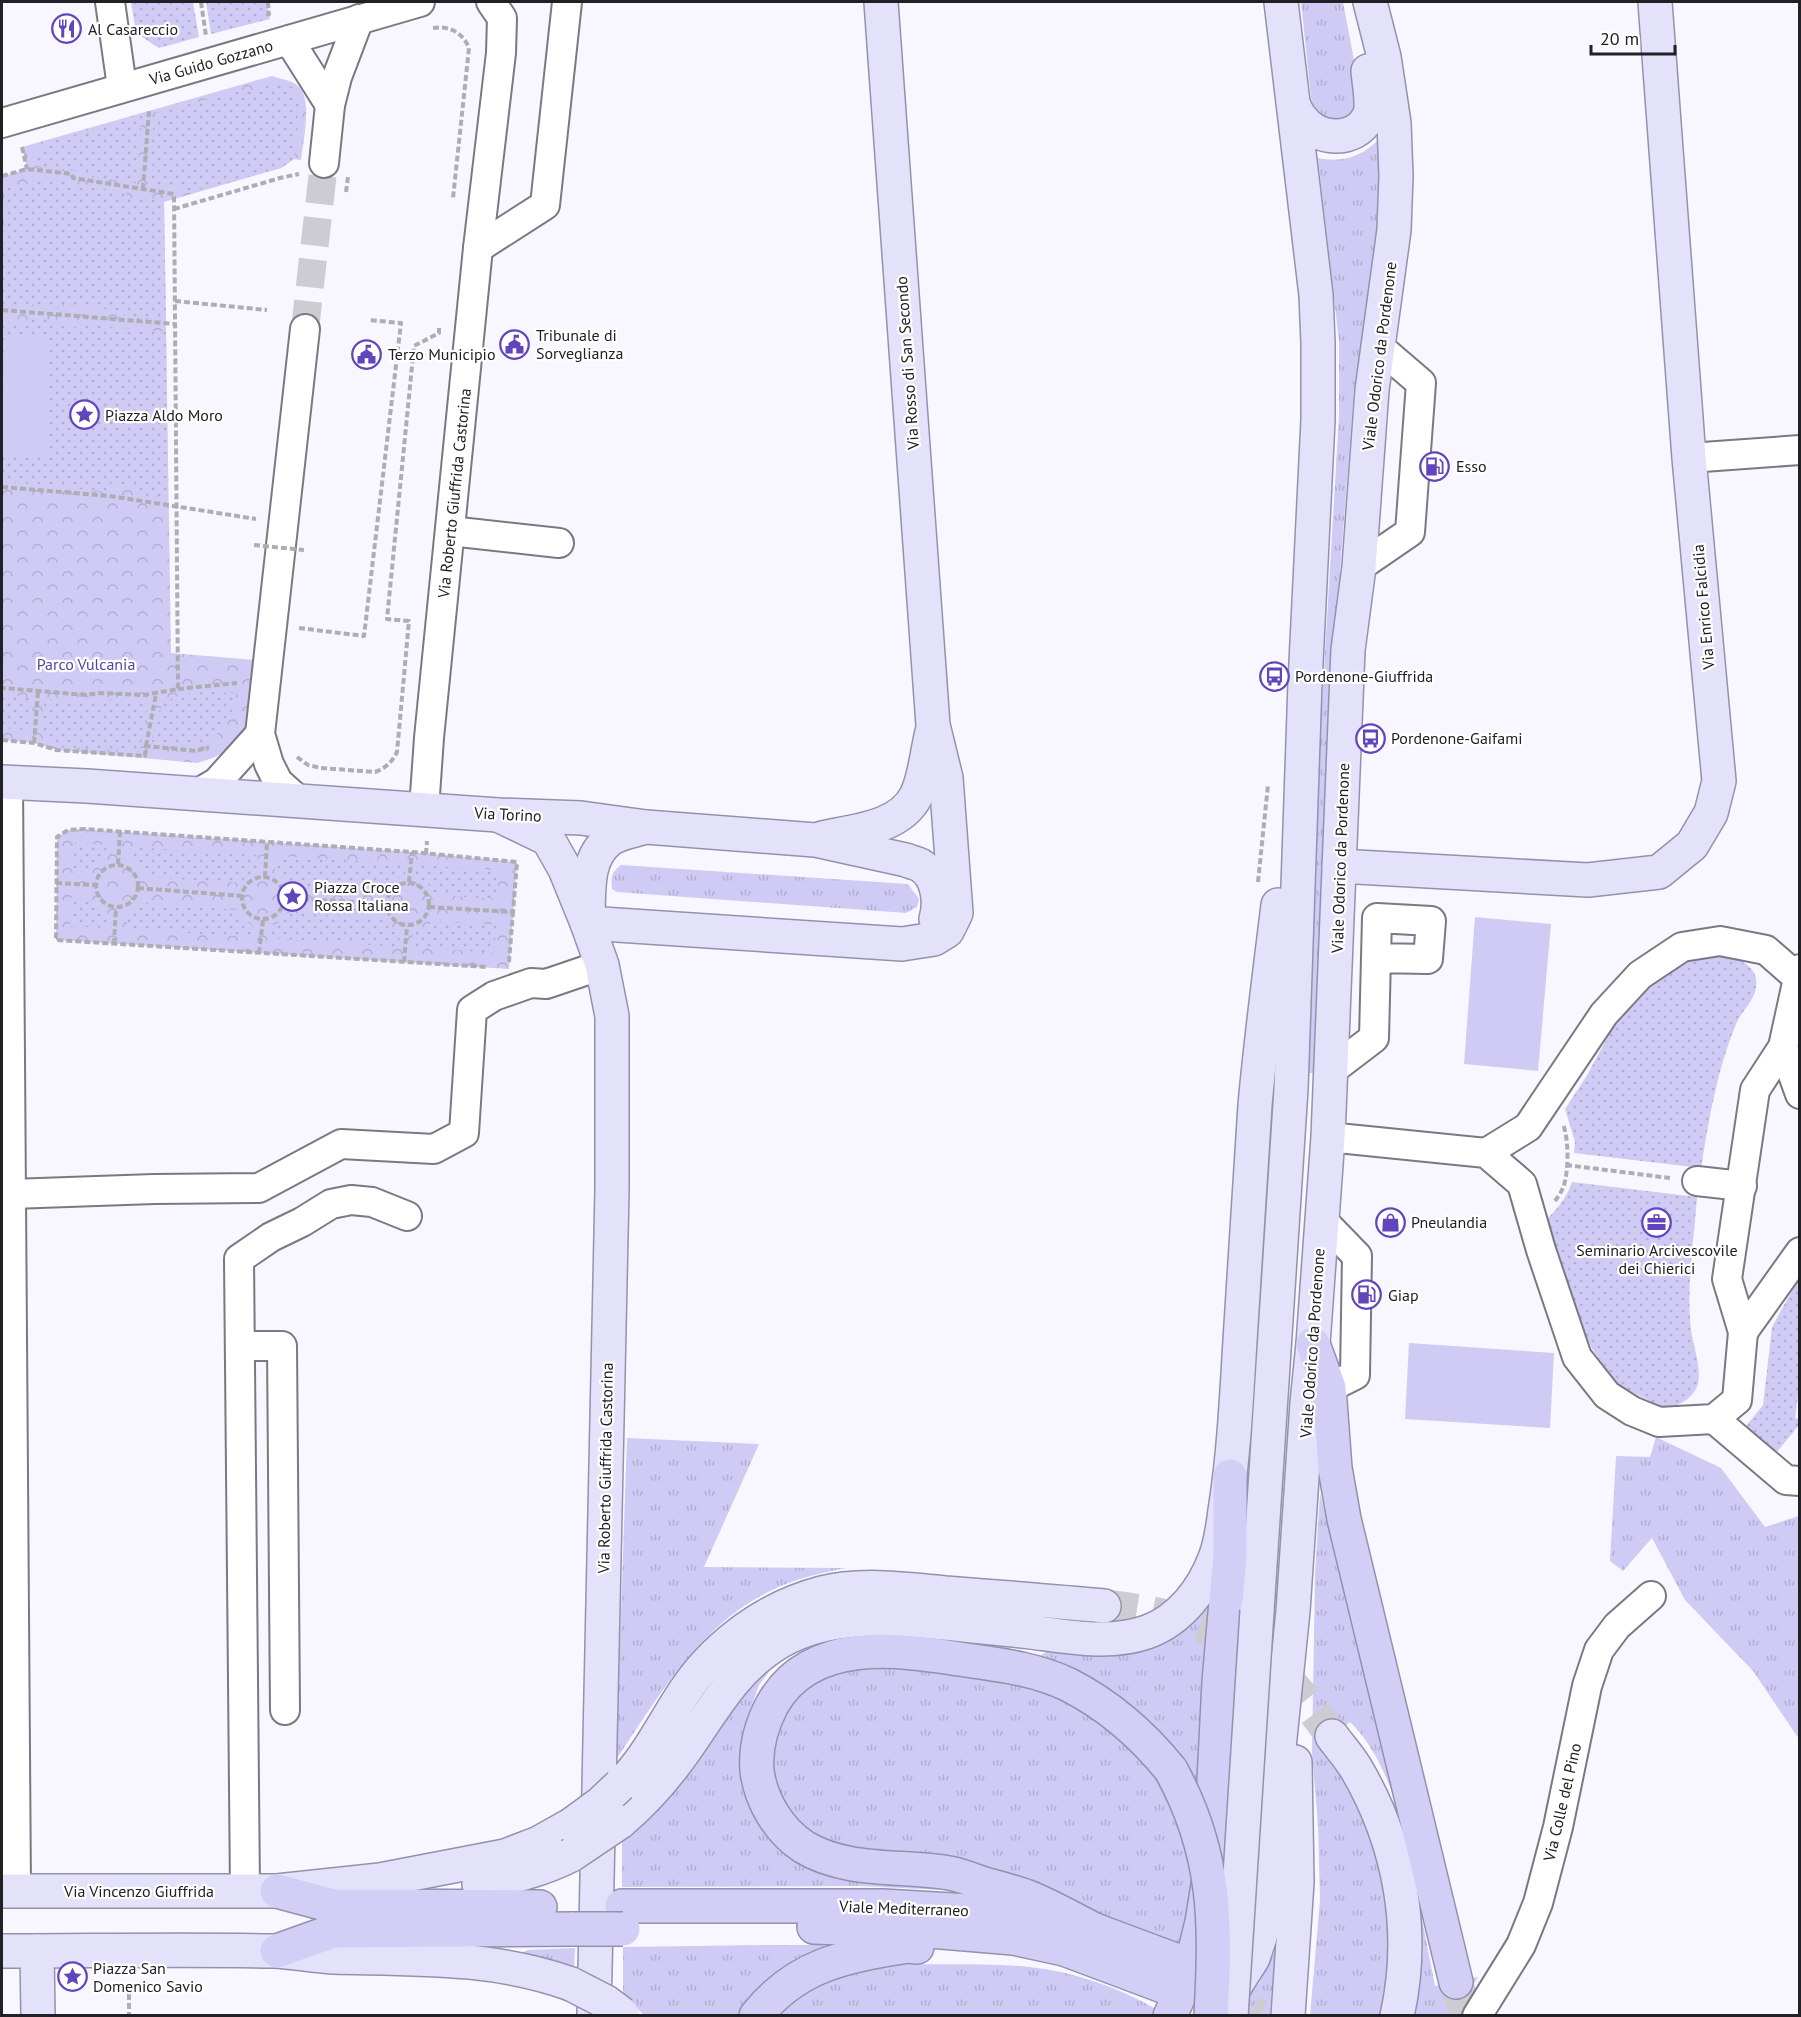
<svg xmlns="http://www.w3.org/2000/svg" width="1801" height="2017" viewBox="0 0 1801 2017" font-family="'PT Sans',sans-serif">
<defs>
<pattern id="grass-tufts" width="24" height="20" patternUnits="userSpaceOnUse" patternTransform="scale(1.5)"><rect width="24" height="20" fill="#cfcbf4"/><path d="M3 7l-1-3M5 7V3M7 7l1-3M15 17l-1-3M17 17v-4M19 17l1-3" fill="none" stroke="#b1aed1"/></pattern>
<pattern id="forest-crowns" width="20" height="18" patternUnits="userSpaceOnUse" patternTransform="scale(1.5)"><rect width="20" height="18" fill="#cfcbf4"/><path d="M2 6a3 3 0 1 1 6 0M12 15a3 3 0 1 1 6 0" fill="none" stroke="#b1aed1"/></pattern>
<pattern id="garden-dots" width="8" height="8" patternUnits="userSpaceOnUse" patternTransform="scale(1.5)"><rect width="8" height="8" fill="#cfcbf4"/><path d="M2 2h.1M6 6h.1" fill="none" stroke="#b1aed1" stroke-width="1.8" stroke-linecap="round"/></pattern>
</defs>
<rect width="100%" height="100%" fill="#f8f7ff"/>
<g fill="url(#grass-tufts)">
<polygon points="1301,2 1343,2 1360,92 1351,118 1325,123 1312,107"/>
<path d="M1379,139L1381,162L1379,220L1370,292L1354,389L1328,728L1313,1073H1306L1319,754L1339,416V342L1318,158C1342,163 1362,157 1379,139Z"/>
<path d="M621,865L908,884L919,899L917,907L906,913L617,892L612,889C611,878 611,872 621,865Z"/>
<polygon points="1656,1437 1721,1468 1765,1527 1799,1516 1799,1739 1753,1671 1685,1600 1652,1538 1623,1571 1610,1561 1616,1456 1650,1457"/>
<path d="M627,1438L759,1444L704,1567L846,1568C820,1573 795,1579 772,1590C699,1625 659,1696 616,1760Z"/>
<path d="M1320,1493L1402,1818C1389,1784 1377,1748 1350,1722L1321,1745C1362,1806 1392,1877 1388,1952C1387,1973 1383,1994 1380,2015L1310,2016L1320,1900L1318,1825L1312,1752L1315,1574Z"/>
<polygon points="1211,1599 1198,1864 1182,1950 1118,1920 981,1870 853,1851 813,1834 796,1821 776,1791 771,1755 783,1710 814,1678 893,1662 1037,1688 1073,1703 1103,1723 1151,1769 1157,1780 1180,1762 1037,1658 1049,1650 1090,1656 1119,1655"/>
<path d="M778,1660L759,1685L744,1728L741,1750L760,1822L949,1886L945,1890L858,1886L622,1887V1837C643,1816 673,1791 691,1768C719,1731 743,1691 778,1660Z"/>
<polygon points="1420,1909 1435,1986 1478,1977 1455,2015 1414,2016 1423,1952"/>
<path d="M764,1945H824L826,1948C794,1965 755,1980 739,2015H644L623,1996V1947Z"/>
<polygon points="575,1948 574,1971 523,1957 523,1952 528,1950"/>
<polygon points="1275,1951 1270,2015 1234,2016 1260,1982"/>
<path d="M910,1964C950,1965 991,1963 1030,1967C1075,1972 1117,1987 1156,2009L1152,2016H771L795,1992L865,1967Z"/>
</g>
<g fill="url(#forest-crowns)">
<path d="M272,76C280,79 292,80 298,86C313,98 303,142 301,160L294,159L281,168L164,202L171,653L255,660L250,710L246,726L228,747L221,754L213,758L197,763L56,750L34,743L2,740V176L27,169L22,147Z"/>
<polygon points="84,829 412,852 517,862 509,969 56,940 57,837 68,830"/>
</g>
<g fill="url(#garden-dots)">
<polygon points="131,2 193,2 199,37 159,48 136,33"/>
<polygon points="206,2 267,2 270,19 211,34"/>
<polygon points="273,84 294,87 299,102 294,159 281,168 183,194 180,188 151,185 153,166 149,162 155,113 239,91 243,93"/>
<path d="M142,116L136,183L83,176L81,171L36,166C36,156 38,150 45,143Z"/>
<polygon points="35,177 65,181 66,185 127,191 126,197 164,201 166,319 124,317 123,311 63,304 61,309 23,303 9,306 2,305 5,186 35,185"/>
<polygon points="37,318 51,320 51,324 80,328 81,324 166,332 168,499 136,494 135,486 111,483 110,492 2,481 2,321 26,324 28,319"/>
<path d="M236,693C235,714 218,743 195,746C184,748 164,743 152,742C154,733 155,723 158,714C168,686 213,693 236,693Z"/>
<polygon points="2,694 32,698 30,730 2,728"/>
<path d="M45,699L96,703L106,699L148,702L140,751L57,747C37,735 43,719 45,699Z"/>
<polygon points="75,843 112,845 111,855 95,864 88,872 73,872"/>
<polygon points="130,847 258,855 257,872 250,874 240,883 146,877 136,862 129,858"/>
<polygon points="276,856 406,864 405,876 390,882 383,891 289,886 275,873"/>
<polygon points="416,865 499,870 497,899 435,895 429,885 416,877"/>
<polygon points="71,898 86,899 100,912 107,916 106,928 70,926"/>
<polygon points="144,903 238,910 244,920 252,925 251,937 127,929 127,915"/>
<polygon points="288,913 381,918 393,929 400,932 399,947 269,938 270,927 283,920"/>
<polygon points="433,921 496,925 494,953 412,947 413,933 426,927"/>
<path d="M1721,953C1734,958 1754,963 1756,979C1759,998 1742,1009 1736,1024C1717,1070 1709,1119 1701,1168L1574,1153L1575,1142L1565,1109L1586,1077L1611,1031L1650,983L1683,961Z"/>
<path d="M1572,1182L1697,1197C1694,1240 1686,1286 1691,1330C1693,1345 1704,1375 1696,1389C1690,1400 1678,1405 1667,1410L1617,1384L1591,1347L1549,1250L1542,1224C1555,1211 1566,1200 1572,1182Z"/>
<polygon points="1799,1278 1800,1381 1795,1418 1799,1419 1799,1425 1772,1458 1742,1431 1763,1405 1772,1327"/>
</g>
<g fill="#cfcbf4">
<polygon points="4,337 49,337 48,456 2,455"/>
<polygon points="1475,917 1551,924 1538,1071 1464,1064"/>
<polygon points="1409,1343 1554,1353 1550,1428 1405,1419"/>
</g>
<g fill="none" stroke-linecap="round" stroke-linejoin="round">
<polyline stroke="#cdccd3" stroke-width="28" stroke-dasharray="28 14" stroke-linecap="butt" points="305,329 324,163"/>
<path stroke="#cdccd3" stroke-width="33" stroke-dasharray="33 16" stroke-linecap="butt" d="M1104,1606C1168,1613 1220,1625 1272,1666C1296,1685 1314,1712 1332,1736"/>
<g stroke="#cdccd3" stroke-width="33" stroke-dasharray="33 16" stroke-linecap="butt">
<polyline points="1456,1982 1467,2016"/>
<polyline points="1211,1983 1259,2016"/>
</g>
<defs>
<g id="minor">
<polyline points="110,2 122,87"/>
<polyline points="289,40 330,105"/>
<polyline points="2,123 420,2"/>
<polyline points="324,163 330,105 337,77 359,19"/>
<polyline points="478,248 545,205 567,2"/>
<polyline points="1689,458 1800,450"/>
<polyline points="450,531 559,543"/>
<polyline points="1359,567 1410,532 1421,383 1379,347"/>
<polyline points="8,783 16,1891"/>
<polyline points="197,794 217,782 260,734"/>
<polyline points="298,800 278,782 269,764 260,734 305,329"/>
<polyline points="424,809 429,738 478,248 501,53 502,18 491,2"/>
<polyline points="1783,1047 1800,1094"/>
<polyline points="1332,1070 1374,1038 1377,918 1431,921 1428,959 1376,958"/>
<polyline points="1328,1137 1486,1153 1522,1184 1541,1250 1577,1357 1607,1395 1632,1411 1659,1422 1714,1419 1737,1400 1743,1332 1727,1279 1755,1090 1783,1047 1800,969"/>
<polyline points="1486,1153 1528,1127 1604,1014 1640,975 1682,947 1720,941 1766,950 1797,977"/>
<polyline points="1697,1181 1742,1186"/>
<polyline points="11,1194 154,1189 259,1188 341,1144 434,1149 464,1133 472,1010 494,996 531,983 546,984 602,965"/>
<polyline points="1321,1219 1357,1256 1355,1375 1329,1388"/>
<polyline points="1743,1332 1800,1252"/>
<polyline points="255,1346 282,1346 285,1710"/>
<polyline points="1714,1419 1786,1480 1800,1481"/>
<polyline points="245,1891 239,1259 271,1237 302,1222 331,1204 351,1200 372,1202 407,1216"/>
<polyline points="1477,2016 1521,1945 1538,1903 1558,1827 1587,1686 1599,1650 1617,1626 1651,1596"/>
</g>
<g id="major">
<path d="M1294,106C1296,110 1298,115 1301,118C1317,141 1354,143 1368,118C1374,108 1369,83 1368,71"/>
<path d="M2,782L87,786L498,815L581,818L646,827L815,840L906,860C910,862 916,863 920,865C938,876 941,901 936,919"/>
<polyline points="498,815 548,839 565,869 587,923 602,965 612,1016 612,1190 594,2016"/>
<path d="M822,838C854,831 900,828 916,796C925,779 927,751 932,732"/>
<polyline points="1339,866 1588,880 1659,872 1692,845 1711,813 1719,781 1689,458 1655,2"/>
<path d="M588,915C589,890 586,858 609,840C618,833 634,831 645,827"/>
<polyline points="587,923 902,944 934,939 947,931 956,913 946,778 933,725 881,2"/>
<polyline points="1257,1611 1291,1089 1305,683 1318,420 1318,343 1316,295 1281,2"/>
<path d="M1332,1736C1340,1747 1350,1758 1357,1770C1400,1844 1416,1931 1397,2016"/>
<path d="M620,1785C656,1750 673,1699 707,1663C739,1629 777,1605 822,1593C859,1583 907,1589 945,1593C998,1597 1051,1601 1104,1606"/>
<path d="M620,1822C645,1801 666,1777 685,1750C714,1709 734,1669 779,1642C833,1611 896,1619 955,1624C980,1627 1006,1629 1031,1632C1069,1637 1110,1645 1147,1632C1180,1620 1203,1590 1215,1558C1222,1541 1223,1522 1226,1504C1235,1445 1237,1385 1241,1325C1246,1252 1250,1178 1255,1105C1261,1038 1270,972 1278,905"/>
<path d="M479,1884C511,1877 542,1870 571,1855"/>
<polyline points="2,1891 277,1891 380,1880 505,1856 539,1843 571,1825"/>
<path d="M2,1951C92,1951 183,1949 274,1951C294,1952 313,1956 333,1957C414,1959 494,1956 571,1984"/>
<polyline points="37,1951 38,2016"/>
<polyline points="1227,1999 1253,1958 1260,1937 1266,1907 1272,1816 1293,1611 1307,1403 1313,1344 1328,1137 1348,650 1359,567 1372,390 1394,230 1396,176 1394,123 1384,57 1370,2"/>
<polyline points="1288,2016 1297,1882 1295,1762"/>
</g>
<g id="highway">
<polyline points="1313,1344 1329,1388 1335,1468 1344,1519 1456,1982"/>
<polyline points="277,1891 333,1906 540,1907"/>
<polyline points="622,1906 883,1906 1021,1914 1046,1917 1095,1930 1178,1961"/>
<polyline points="814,1927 930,1931 1013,1938 1064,1949 1168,1988"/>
<path d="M1095,1930C1073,1919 1051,1906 1028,1897C1014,1892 999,1888 984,1884C973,1880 961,1875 949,1873C902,1865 847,1873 804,1847C779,1831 761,1801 757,1771C755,1747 761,1726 772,1705C811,1635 901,1650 966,1660C1001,1665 1036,1669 1069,1685C1110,1706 1142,1734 1171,1770"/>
<polyline points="277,1951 333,1931 574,1929"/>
<path d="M756,2016C797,1964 846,1956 908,1946L917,1947"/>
<polyline points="1170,2016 1183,1987 1192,1962 1202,1922 1209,1879 1219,1682 1230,1555 1230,1476"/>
</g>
</defs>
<use href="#minor" stroke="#7a7983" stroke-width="32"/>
<use href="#major" stroke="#9491ad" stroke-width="36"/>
<use href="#highway" stroke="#9491ad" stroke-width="36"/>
<g stroke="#aeadb3" stroke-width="4" stroke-dasharray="6 3" stroke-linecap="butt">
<polyline points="201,2 206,36"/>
<polyline points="268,2 269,16"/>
<path d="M433,28C449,25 463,33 469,48L453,198"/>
<polyline points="22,147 27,169"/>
<polyline points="2,176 27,169 72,174 73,178 174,194 178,689 144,695 100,693 86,695 2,688"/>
<polyline points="143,189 149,111"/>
<polyline points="346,192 348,177"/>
<polyline points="174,209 280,178 299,174"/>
<polyline points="175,301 267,310"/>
<polyline points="2,310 175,324"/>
<polyline points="2,487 110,496 256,519"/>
<polyline points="299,628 364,636 401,323 368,320"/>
<polyline points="178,689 237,683"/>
<polyline points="2,740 34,743 56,750 145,756 146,746 197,751 209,747"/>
<polyline points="34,743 38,692"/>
<polyline points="146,746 156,694"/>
<path d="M297,757L308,765L321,768L375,772C386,768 392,762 397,752L409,621L387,619L414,346L439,333V328"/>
<polyline points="426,854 427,841"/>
<polyline points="118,864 120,831"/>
<circle cx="117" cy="886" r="21"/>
<circle cx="263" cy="898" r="21"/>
<polyline points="265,877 267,842"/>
<polyline points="409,882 412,852"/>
<polyline points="1258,882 1268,785"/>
<circle cx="408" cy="904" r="21"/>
<polyline points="56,883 96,885"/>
<polyline points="138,888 242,896"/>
<polyline points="285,898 386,904"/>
<polyline points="429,907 513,912 517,862 412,852 84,829 68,830 57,837 56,940 487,967"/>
<polyline points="114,944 116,908"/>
<polyline points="259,953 263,920"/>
<polyline points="404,962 407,926"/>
<polyline points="509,962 513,912"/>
<polyline points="1566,1165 1670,1178"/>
<path d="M1555,1201C1558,1197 1561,1192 1563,1188C1569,1172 1569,1140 1563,1124"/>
<polyline points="129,1994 129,2016"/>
</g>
<use href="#minor" stroke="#fff" stroke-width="28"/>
<use href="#major" stroke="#e4e2fa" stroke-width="33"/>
<use href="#highway" stroke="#d2cef6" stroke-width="33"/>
<defs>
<g id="major-bridge">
<polyline points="571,1825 601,1803 620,1785"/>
<polyline points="571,1855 620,1822"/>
<polyline points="571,1984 606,2002 622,2014"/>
<polyline points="1231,2016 1257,1611"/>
</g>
<g id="highway-bridge">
<path d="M1171,1770C1217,1854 1216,1923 1211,2016"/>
<polyline points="574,1929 623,1929"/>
</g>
</defs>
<use href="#major-bridge" stroke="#9491ad" stroke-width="36" stroke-linecap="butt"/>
<use href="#highway-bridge" stroke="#9491ad" stroke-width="36" stroke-linecap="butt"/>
<polyline stroke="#aeadb3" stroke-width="4" stroke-dasharray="6 3" stroke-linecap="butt" points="254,545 304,550"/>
<use href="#major-bridge" stroke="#e4e2fa" stroke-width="33"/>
<use href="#highway-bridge" stroke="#d2cef6" stroke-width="33"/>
</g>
<defs>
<symbol id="restaurant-ring" viewBox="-11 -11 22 22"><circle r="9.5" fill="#fff" stroke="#6244bc" stroke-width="1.5"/><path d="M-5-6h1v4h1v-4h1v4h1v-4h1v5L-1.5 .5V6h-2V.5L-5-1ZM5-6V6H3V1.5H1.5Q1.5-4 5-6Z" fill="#6244bc"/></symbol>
<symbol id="civic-ring" viewBox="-11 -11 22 22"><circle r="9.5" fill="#fff" stroke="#6244bc" stroke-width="1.5"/><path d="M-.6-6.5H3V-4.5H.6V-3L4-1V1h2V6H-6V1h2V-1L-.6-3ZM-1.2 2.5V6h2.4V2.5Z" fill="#6244bc"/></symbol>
<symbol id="sight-ring" viewBox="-11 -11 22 22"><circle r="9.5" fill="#fff" stroke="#6244bc" stroke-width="1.5"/><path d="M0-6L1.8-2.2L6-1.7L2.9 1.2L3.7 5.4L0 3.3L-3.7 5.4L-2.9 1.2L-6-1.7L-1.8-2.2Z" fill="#6244bc"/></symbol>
<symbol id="fuel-ring" viewBox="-11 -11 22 22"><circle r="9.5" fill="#fff" stroke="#6244bc" stroke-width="1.5"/><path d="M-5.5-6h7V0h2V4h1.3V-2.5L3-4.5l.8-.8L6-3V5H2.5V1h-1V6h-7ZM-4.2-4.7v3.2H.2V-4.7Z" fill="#6244bc"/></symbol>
<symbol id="bus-ring" viewBox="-11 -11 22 22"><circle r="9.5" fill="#fff" stroke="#6244bc" stroke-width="1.5"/><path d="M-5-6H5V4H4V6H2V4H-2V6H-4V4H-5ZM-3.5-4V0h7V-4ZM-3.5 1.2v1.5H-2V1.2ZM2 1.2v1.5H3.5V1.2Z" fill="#6244bc"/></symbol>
<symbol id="shop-ring" viewBox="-11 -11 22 22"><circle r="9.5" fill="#fff" stroke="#6244bc" stroke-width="1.5"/><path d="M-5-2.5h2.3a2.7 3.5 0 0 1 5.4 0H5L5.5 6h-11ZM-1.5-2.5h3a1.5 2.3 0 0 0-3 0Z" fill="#6244bc"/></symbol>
<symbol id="office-ring" viewBox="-11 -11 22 22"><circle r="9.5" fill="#fff" stroke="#6244bc" stroke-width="1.5"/><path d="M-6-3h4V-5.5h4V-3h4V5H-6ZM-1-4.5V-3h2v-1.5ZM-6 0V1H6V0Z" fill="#6244bc"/></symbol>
</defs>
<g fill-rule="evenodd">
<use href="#restaurant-ring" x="50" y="12" width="33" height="33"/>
<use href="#civic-ring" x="498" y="328" width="33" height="33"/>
<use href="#civic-ring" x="350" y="338" width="33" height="33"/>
<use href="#sight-ring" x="68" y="398" width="33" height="33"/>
<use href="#fuel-ring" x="1418" y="450" width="33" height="33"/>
<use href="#bus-ring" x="1258" y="660" width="33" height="33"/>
<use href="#bus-ring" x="1354" y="722" width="33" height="33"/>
<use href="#sight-ring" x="276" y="880" width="33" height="33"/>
<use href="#shop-ring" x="1374" y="1206" width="33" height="33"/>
<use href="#office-ring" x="1640" y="1206" width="33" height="33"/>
<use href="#fuel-ring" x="1350" y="1278" width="33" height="33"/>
<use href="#sight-ring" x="56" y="1960" width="33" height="33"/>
</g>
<g text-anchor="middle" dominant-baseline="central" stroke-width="4.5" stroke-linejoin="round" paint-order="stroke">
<g font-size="16" fill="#212125" stroke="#fff" text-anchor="start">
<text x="88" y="29">Al Casareccio</text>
<text x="536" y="335">Tribunale di<tspan x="536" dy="18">Sorveglianza</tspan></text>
<text x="388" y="354">Terzo Municipio</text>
<text x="105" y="415">Piazza Aldo Moro</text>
<text x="1456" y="466">Esso</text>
<text x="1295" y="676">Pordenone-Giuffrida</text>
<text x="1391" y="738">Pordenone-Gaifami</text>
<text x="314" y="887">Piazza Croce<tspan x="314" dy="18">Rossa Italiana</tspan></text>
<text x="1411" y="1222">Pneulandia</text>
<text x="1657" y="1250" text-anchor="middle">Seminario Arcivescovile<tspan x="1657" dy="18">dei Chierici</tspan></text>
<text x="1388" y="1295">Giap</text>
<text x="93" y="1968">Piazza San<tspan x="93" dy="18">Domenico Savio</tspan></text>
</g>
<g font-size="16" fill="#212125" stroke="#fff">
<text transform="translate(211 62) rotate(-16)">Via Guido Gozzano</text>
<text transform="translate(1379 356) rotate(-83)">Viale Odorico da Pordenone</text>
<text transform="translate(907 363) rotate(-94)">Via Rosso di San Secondo</text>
<text transform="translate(454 493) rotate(-84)">Via Roberto Giuffrida Castorina</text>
<text transform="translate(1703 607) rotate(-95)">Via Enrico Falcidia</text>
<text transform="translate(508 814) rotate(3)">Via Torino</text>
<text transform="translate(1340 858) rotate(-88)">Viale Odorico da Pordenone</text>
<text transform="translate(1312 1343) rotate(-86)">Viale Odorico da Pordenone</text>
<text transform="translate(605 1468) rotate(-89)">Via Roberto Giuffrida Castorina</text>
<text transform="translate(1562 1802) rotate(-77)">Via Colle del Pino</text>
<text x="139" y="1891">Via Vincenzo Giuffrida</text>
<text transform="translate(904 1908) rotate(2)">Viale Mediterraneo</text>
</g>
<g font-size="16" fill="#58439f" stroke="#fff">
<text x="86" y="664">Parco Vulcania</text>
</g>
</g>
<rect width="1801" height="2017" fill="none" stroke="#212125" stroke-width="6"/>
<path d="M1591 45v9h84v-9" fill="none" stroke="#212125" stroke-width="3"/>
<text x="1600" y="45" font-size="18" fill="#212125" stroke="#ffffff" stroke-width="4.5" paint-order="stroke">20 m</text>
</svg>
